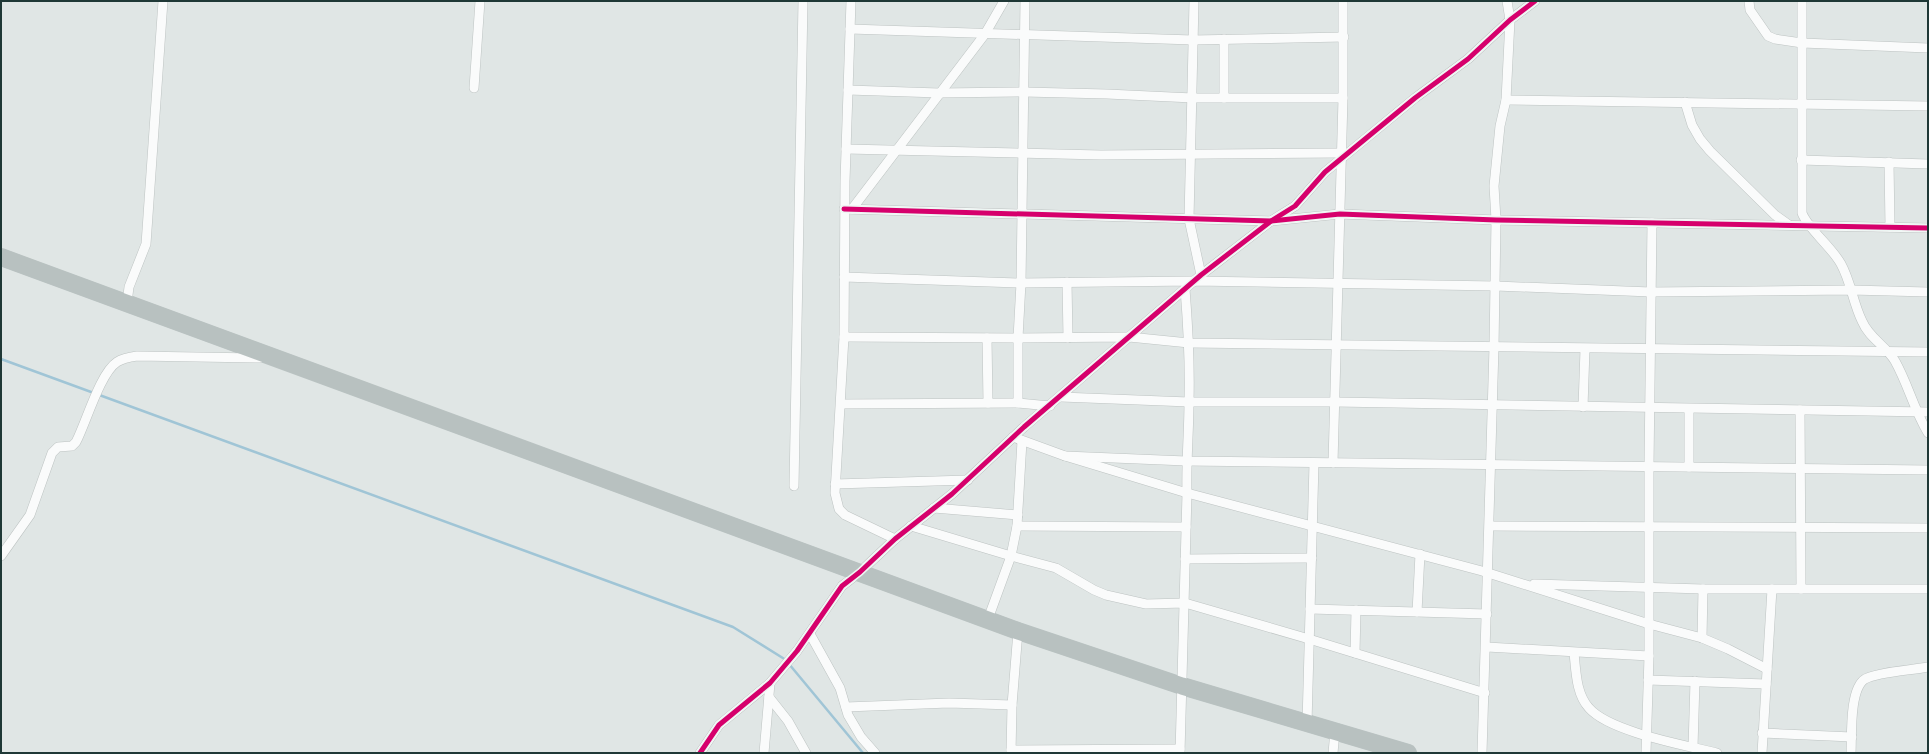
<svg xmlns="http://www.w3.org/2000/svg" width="1929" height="754" viewBox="0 0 1929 754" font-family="'IBM Plex Sans',sans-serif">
<rect width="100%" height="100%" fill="#e0e6e5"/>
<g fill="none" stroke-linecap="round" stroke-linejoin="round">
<g stroke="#a0c5d6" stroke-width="2.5">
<polyline points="1,359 733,627 786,660"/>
<polyline points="789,664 863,753"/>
</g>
<defs>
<g id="street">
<polyline points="851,1 845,181 844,337 835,493 839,509 845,515 895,539"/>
<polyline points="1194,1 1189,219 1201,275"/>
<polyline points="1749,1 1750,10 1768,36 1775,39 1802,43 1928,48"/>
<path d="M1802,1V213C1808,229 1831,246 1841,264C1851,282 1853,303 1862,321C1869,338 1886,346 1895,361C1908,384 1914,410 1928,433"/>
<polyline points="850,29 1193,40 1344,37"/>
<polyline points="1224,39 1224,98"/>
<polyline points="474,88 480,1"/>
<polyline points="848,90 939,93 1024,92 1107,94 1193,98 1343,98"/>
<polyline points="1506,100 1928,106"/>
<polyline points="1685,102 1692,125 1700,139 1710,151 1775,215 1789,225"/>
<polyline points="846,149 1101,155 1341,153"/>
<polyline points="1801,160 1928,164"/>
<polyline points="1889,162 1890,227"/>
<polyline points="844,209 1271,221 1340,214 1496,220 1928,228"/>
<polyline points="852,209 985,34 1004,1"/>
<polyline points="844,277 1021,283 1194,281 1496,286 1651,292 1851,290 1928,292"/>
<polyline points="1067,282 1068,338"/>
<polyline points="127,303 129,287 146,244 163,1"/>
<polyline points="844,337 1018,338 1129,337 1189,343 1928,352"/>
<polyline points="987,338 988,403"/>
<polyline points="1061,397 1189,402 1335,402 1928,412"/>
<polyline points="1018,403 1018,338 1021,283 1025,1"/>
<polyline points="841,404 1018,403 1050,406"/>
<polyline points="1583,407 1585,349"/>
<polyline points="1689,409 1689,467"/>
<polyline points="1800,410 1801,589"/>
<polyline points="1013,437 1065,456 1187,493 1482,571 1649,624 1702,638 1728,649 1767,669"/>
<polyline points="1065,456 1186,461 1928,470"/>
<polyline points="1333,463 1343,98 1343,1"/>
<polyline points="835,484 968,480"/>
<polyline points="794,486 803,1"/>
<polyline points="934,508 1018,515"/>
<polyline points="911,526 1011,556 1056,568 1094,590 1106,595 1146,604 1185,603 1309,639 1485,693"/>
<polyline points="1017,526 1186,527"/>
<polyline points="1490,526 1928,528"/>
<path d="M1,556L30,515L52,453L58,447L72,446L76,442C86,423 100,373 117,362C123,358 130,357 137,356L260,358"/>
<polyline points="1185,559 1312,558"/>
<polyline points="1534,584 1703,589 1928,589"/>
<polyline points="1310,609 1487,614"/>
<polyline points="1417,612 1420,554"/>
<polyline points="988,619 1011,556 1017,526 1022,441"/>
<polyline points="810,634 840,688 848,715 861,737 875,753"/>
<polyline points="1702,638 1703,589"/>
<polyline points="1487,647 1649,656"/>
<polyline points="1355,653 1356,610"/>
<path d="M1574,653C1576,671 1576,694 1589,708C1610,732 1685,745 1717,753"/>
<polyline points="1648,680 1766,684"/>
<polyline points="769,697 788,721 806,753"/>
<polyline points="846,707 949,703 1012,705"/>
<polyline points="1307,724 1314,463"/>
<polyline points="1762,733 1852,737"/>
<polyline points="1693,747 1695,681"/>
<polyline points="1011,750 1180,749"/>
<polyline points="700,753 719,725 770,683 797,651 842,586 860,572 895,539 952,494 1024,427 1201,275 1271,221 1295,206 1325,172 1415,98 1468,59 1510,20 1535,1"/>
<polyline points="764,753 770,683"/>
<polyline points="1011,753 1012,705 1018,631"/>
<path d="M1180,753L1187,493C1186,462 1189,432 1189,401C1190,364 1188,326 1185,289"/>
<polyline points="1333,753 1335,731"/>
<polyline points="1482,753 1494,347 1496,220 1494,186 1500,126 1506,100 1510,20 1507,1"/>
<polyline points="1646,753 1649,656 1649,466 1652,223"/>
<polyline points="1762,753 1772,589"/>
<path d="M1851,753C1852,737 1849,689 1865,679C1877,672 1913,670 1928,667"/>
</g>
<polyline id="highway" points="1,257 1018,631 1182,686 1408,753"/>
</defs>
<use href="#street" stroke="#bdc3c2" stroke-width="10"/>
<use href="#highway" stroke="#bac3c2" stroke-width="18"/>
<use href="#street" stroke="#fafbfb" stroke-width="9"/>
<use href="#highway" stroke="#b8c1c0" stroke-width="17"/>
<defs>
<g id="cycleway">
<polyline points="844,209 1271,221 1340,214 1496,220 1928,228"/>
<polyline points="700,753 719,725 770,683 797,651 842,586 860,572 895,539 952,494 1024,427 1201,275 1271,221 1295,206 1325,172 1415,98 1468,59 1510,20 1535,1"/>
</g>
</defs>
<use href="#cycleway" stroke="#edf6f3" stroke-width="8"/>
<use href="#cycleway" stroke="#d6006c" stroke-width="5"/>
</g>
<rect width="1929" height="754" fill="none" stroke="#1f3836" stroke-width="4"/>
</svg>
